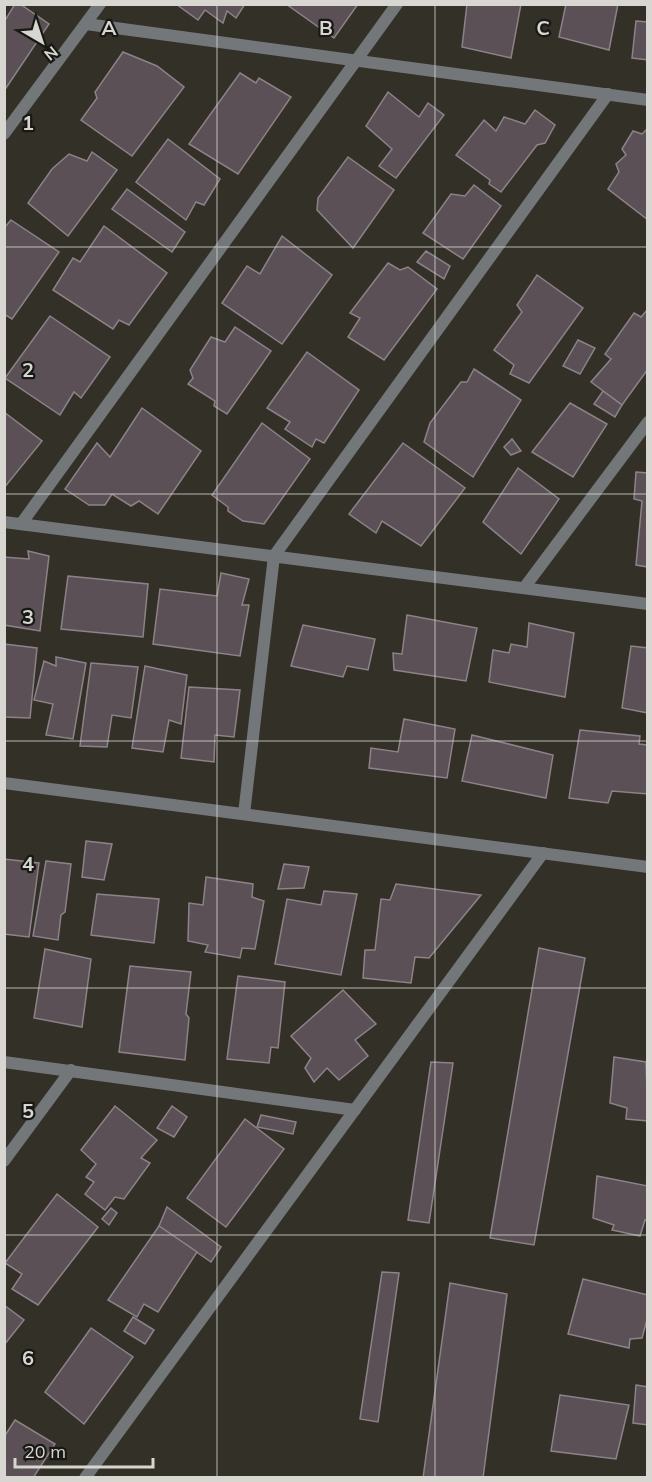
<svg xmlns="http://www.w3.org/2000/svg" width="652" height="1482" viewBox="0 0 652 1482" font-family="Mulish,sans-serif">
<rect width="100%" height="100%" fill="#323027"/>
<g fill="#5a5055" stroke="#8d8288" stroke-width="1.5">
<polygon points="15,4 20,4 49,24 6,88 4,86 4,22"/>
<polygon points="176,4 245,4 236,18 227,11 223,23 205,10 198,20"/>
<polygon points="286,4 358,4 334,38"/>
<polygon points="467,4 521,4 511,58 462,47"/>
<polygon points="566,4 618,4 609,50 559,37"/>
<polygon points="636,21 648,22 648,60 632,58"/>
<polygon points="123,52 157,66 184,87 132,156 81,120 97,98 95,92"/>
<polygon points="240,73 256,83 259,78 291,97 238,174 189,144"/>
<polygon points="388,92 419,117 428,103 444,115 396,178 379,166 392,149 366,126"/>
<polygon points="535,110 555,125 545,143 537,145 501,192 489,184 490,180 456,155 484,120 496,131 504,117 525,124"/>
<polygon points="648,128 648,220 608,189 619,172 616,164 626,155 622,149 633,131 642,134"/>
<polygon points="168,139 220,179 204,205 196,202 186,220 136,182"/>
<polygon points="92,152 117,170 68,236 28,203 52,169 69,154 87,161"/>
<polygon points="348,157 394,190 353,248 317,210 318,198"/>
<polygon points="474,185 501,206 463,259 423,233 451,194 465,196"/>
<polygon points="127,189 185,232 172,252 112,209"/>
<polygon points="11,220 59,252 12,319 4,314 4,228"/>
<polygon points="104,226 167,273 129,325 119,320 113,329 53,290 73,258 80,262"/>
<polygon points="282,236 332,275 282,344 222,303 247,266 260,274"/>
<polygon points="426,251 450,266 444,279 417,262"/>
<polygon points="388,263 400,270 408,267 437,289 384,360 348,337 360,318 350,313"/>
<polygon points="537,275 583,308 529,383 510,374 514,365 494,350 522,312 517,305"/>
<polygon points="648,309 648,369 622,405 591,382 611,359 605,354 634,313 641,317"/>
<polygon points="50,316 110,357 81,398 74,392 60,415 5,378"/>
<polygon points="235,327 271,351 227,414 214,406 215,401 188,384 193,378 190,370 211,337 225,342"/>
<polygon points="578,340 595,348 580,374 563,366"/>
<polygon points="307,352 359,390 324,443 316,439 312,447 285,429 290,422 267,408"/>
<polygon points="474,369 521,400 473,477 424,442 430,423 461,382 467,382"/>
<polygon points="603,391 622,405 615,417 594,404"/>
<polygon points="570,403 607,424 573,477 532,452"/>
<polygon points="142,408 201,451 158,514 139,501 131,506 112,494 105,505 89,505 65,489 97,443 110,457"/>
<polygon points="4,412 42,441 4,488"/>
<polygon points="262,423 310,459 264,524 243,521 228,511 228,507 212,495"/>
<polygon points="512,439 521,451 511,455 504,447"/>
<polygon points="403,443 465,488 421,546 382,521 376,533 349,514"/>
<polygon points="518,468 559,499 521,554 483,522"/>
<polygon points="636,472 648,473 648,567 636,565 642,501 634,499"/>
<polygon points="28,551 49,556 40,631 4,625 4,557 29,559"/>
<polygon points="221,573 249,579 242,605 249,605 240,656 153,644 160,589 217,596"/>
<polygon points="68,576 148,584 143,637 61,629"/>
<polygon points="407,615 477,628 466,681 394,670 393,653 402,654"/>
<polygon points="529,623 574,633 565,697 489,682 493,650 509,653 511,644 527,647"/>
<polygon points="303,625 375,639 368,670 347,666 343,677 291,666"/>
<polygon points="4,644 37,648 30,718 4,717"/>
<polygon points="631,646 648,648 648,713 622,708"/>
<polygon points="56,657 86,663 73,739 46,735 53,704 34,700 44,661 56,666"/>
<polygon points="91,663 138,667 131,718 112,715 107,747 80,746"/>
<polygon points="145,666 187,675 181,724 169,720 163,752 132,748"/>
<polygon points="189,687 240,690 234,737 215,735 214,762 181,758"/>
<polygon points="404,719 455,729 447,778 369,768 371,748 398,752"/>
<polygon points="580,730 640,736 639,744 648,745 648,794 612,791 608,803 569,798"/>
<polygon points="472,735 553,755 546,798 462,781"/>
<polygon points="86,841 112,844 104,880 82,877"/>
<polygon points="4,859 39,863 29,937 4,934"/>
<polygon points="46,861 71,864 65,912 61,915 58,940 33,936"/>
<polygon points="284,864 309,867 304,888 278,889"/>
<polygon points="206,877 253,884 252,897 264,901 255,949 242,948 240,958 205,952 208,945 188,941 189,903 203,905"/>
<polygon points="396,884 481,895 429,958 415,957 411,983 363,978 365,950 375,950 381,899 390,900"/>
<polygon points="324,891 357,894 341,975 275,964 287,899 321,905"/>
<polygon points="97,894 159,899 154,943 91,935"/>
<polygon points="539,948 585,958 534,1245 490,1238"/>
<polygon points="45,949 91,959 82,1027 34,1018"/>
<polygon points="130,966 191,972 186,1014 189,1018 185,1060 119,1052"/>
<polygon points="238,976 285,982 278,1048 271,1047 269,1063 227,1059"/>
<polygon points="343,990 376,1024 355,1040 368,1056 339,1080 327,1068 314,1082 305,1068 311,1058 291,1036"/>
<polygon points="614,1057 646,1062 648,1121 626,1119 627,1108 610,1103"/>
<polygon points="431,1062 453,1063 429,1223 408,1220"/>
<polygon points="115,1106 157,1140 141,1158 150,1163 124,1199 115,1197 105,1210 85,1194 94,1182 86,1177 96,1164 81,1150"/>
<polygon points="172,1106 187,1117 174,1137 157,1128"/>
<polygon points="261,1115 296,1122 293,1134 257,1127"/>
<polygon points="245,1119 284,1149 226,1227 187,1198"/>
<polygon points="597,1176 648,1186 648,1221 645,1220 640,1236 612,1230 614,1225 593,1218"/>
<polygon points="57,1194 98,1227 38,1305 12,1289 22,1274 5,1263"/>
<polygon points="167,1207 221,1247 211,1262 159,1226"/>
<polygon points="111,1208 117,1213 109,1225 102,1219"/>
<polygon points="159,1226 197,1252 158,1312 144,1304 137,1317 108,1300"/>
<polygon points="382,1272 399,1273 378,1422 360,1419"/>
<polygon points="583,1279 648,1295 648,1316 642,1338 630,1339 629,1348 568,1334"/>
<polygon points="450,1283 507,1294 483,1478 423,1478"/>
<polygon points="4,1305 24,1320 4,1345"/>
<polygon points="133,1317 154,1330 145,1344 124,1331"/>
<polygon points="91,1328 133,1357 84,1424 45,1392"/>
<polygon points="636,1385 648,1387 648,1425 633,1423"/>
<polygon points="560,1395 629,1405 616,1459 551,1451"/>
<polygon points="15,1420 55,1444 33,1478 4,1478 4,1437"/>
</g>
<g fill="none" stroke-linecap="round" stroke-linejoin="round">
<g stroke="#73777a" stroke-width="12">
<polyline points="86,24 648,100"/>
<polyline points="4,134 100,4"/>
<polyline points="4,522 648,604"/>
<polyline points="21,524 397,4"/>
<polyline points="524,588 648,422"/>
<polyline points="244,814 274,556 608,94"/>
<polyline points="4,1062 355,1110"/>
<polyline points="4,1161 71,1070"/>
<polyline points="85,1478 543,853"/>
</g>
<polyline stroke="#73777a" stroke-width="12" points="4,783 648,867"/>
</g>
<path fill="none" stroke="#d7d6d0" stroke-width="1.5" stroke-opacity="0.55" d="M217,4V1478M435,4V1478M4,247H648M4,494H648M4,741H648M4,988H648M4,1235H648"/>
<g font-size="20" text-anchor="middle" font-weight="bold" fill="#d7d6d0" stroke="#181814" stroke-width="4.5" stroke-linejoin="round" paint-order="stroke">
<text x="109" y="35">A</text>
<text x="326" y="35">B</text>
<text x="543" y="35">C</text>
<text x="28" y="130">1</text>
<text x="28" y="377">2</text>
<text x="28" y="624">3</text>
<text x="28" y="871">4</text>
<text x="28" y="1118">5</text>
<text x="28" y="1365">6</text>
</g>
<rect width="652" height="1482" fill="none" stroke="#d7d6d0" stroke-width="12"/>
<g transform="translate(42 42) rotate(141)" stroke="#181814" stroke-width="4.5" paint-order="stroke">
<path d="M0-4.5L10 22L0 15L-10 22Z" fill="#d7d6d0"/>
<text y="-9" font-size="16" font-weight="bold" text-anchor="middle" fill="#d7d6d0">N</text>
</g>
<path d="M15 1458v9h138v-9" fill="none" stroke="#d7d6d0" stroke-width="3"/>
<text x="24" y="1458" font-size="18" fill="#d7d6d0" stroke="#181814" stroke-width="4.5" paint-order="stroke">20 m</text>
</svg>
